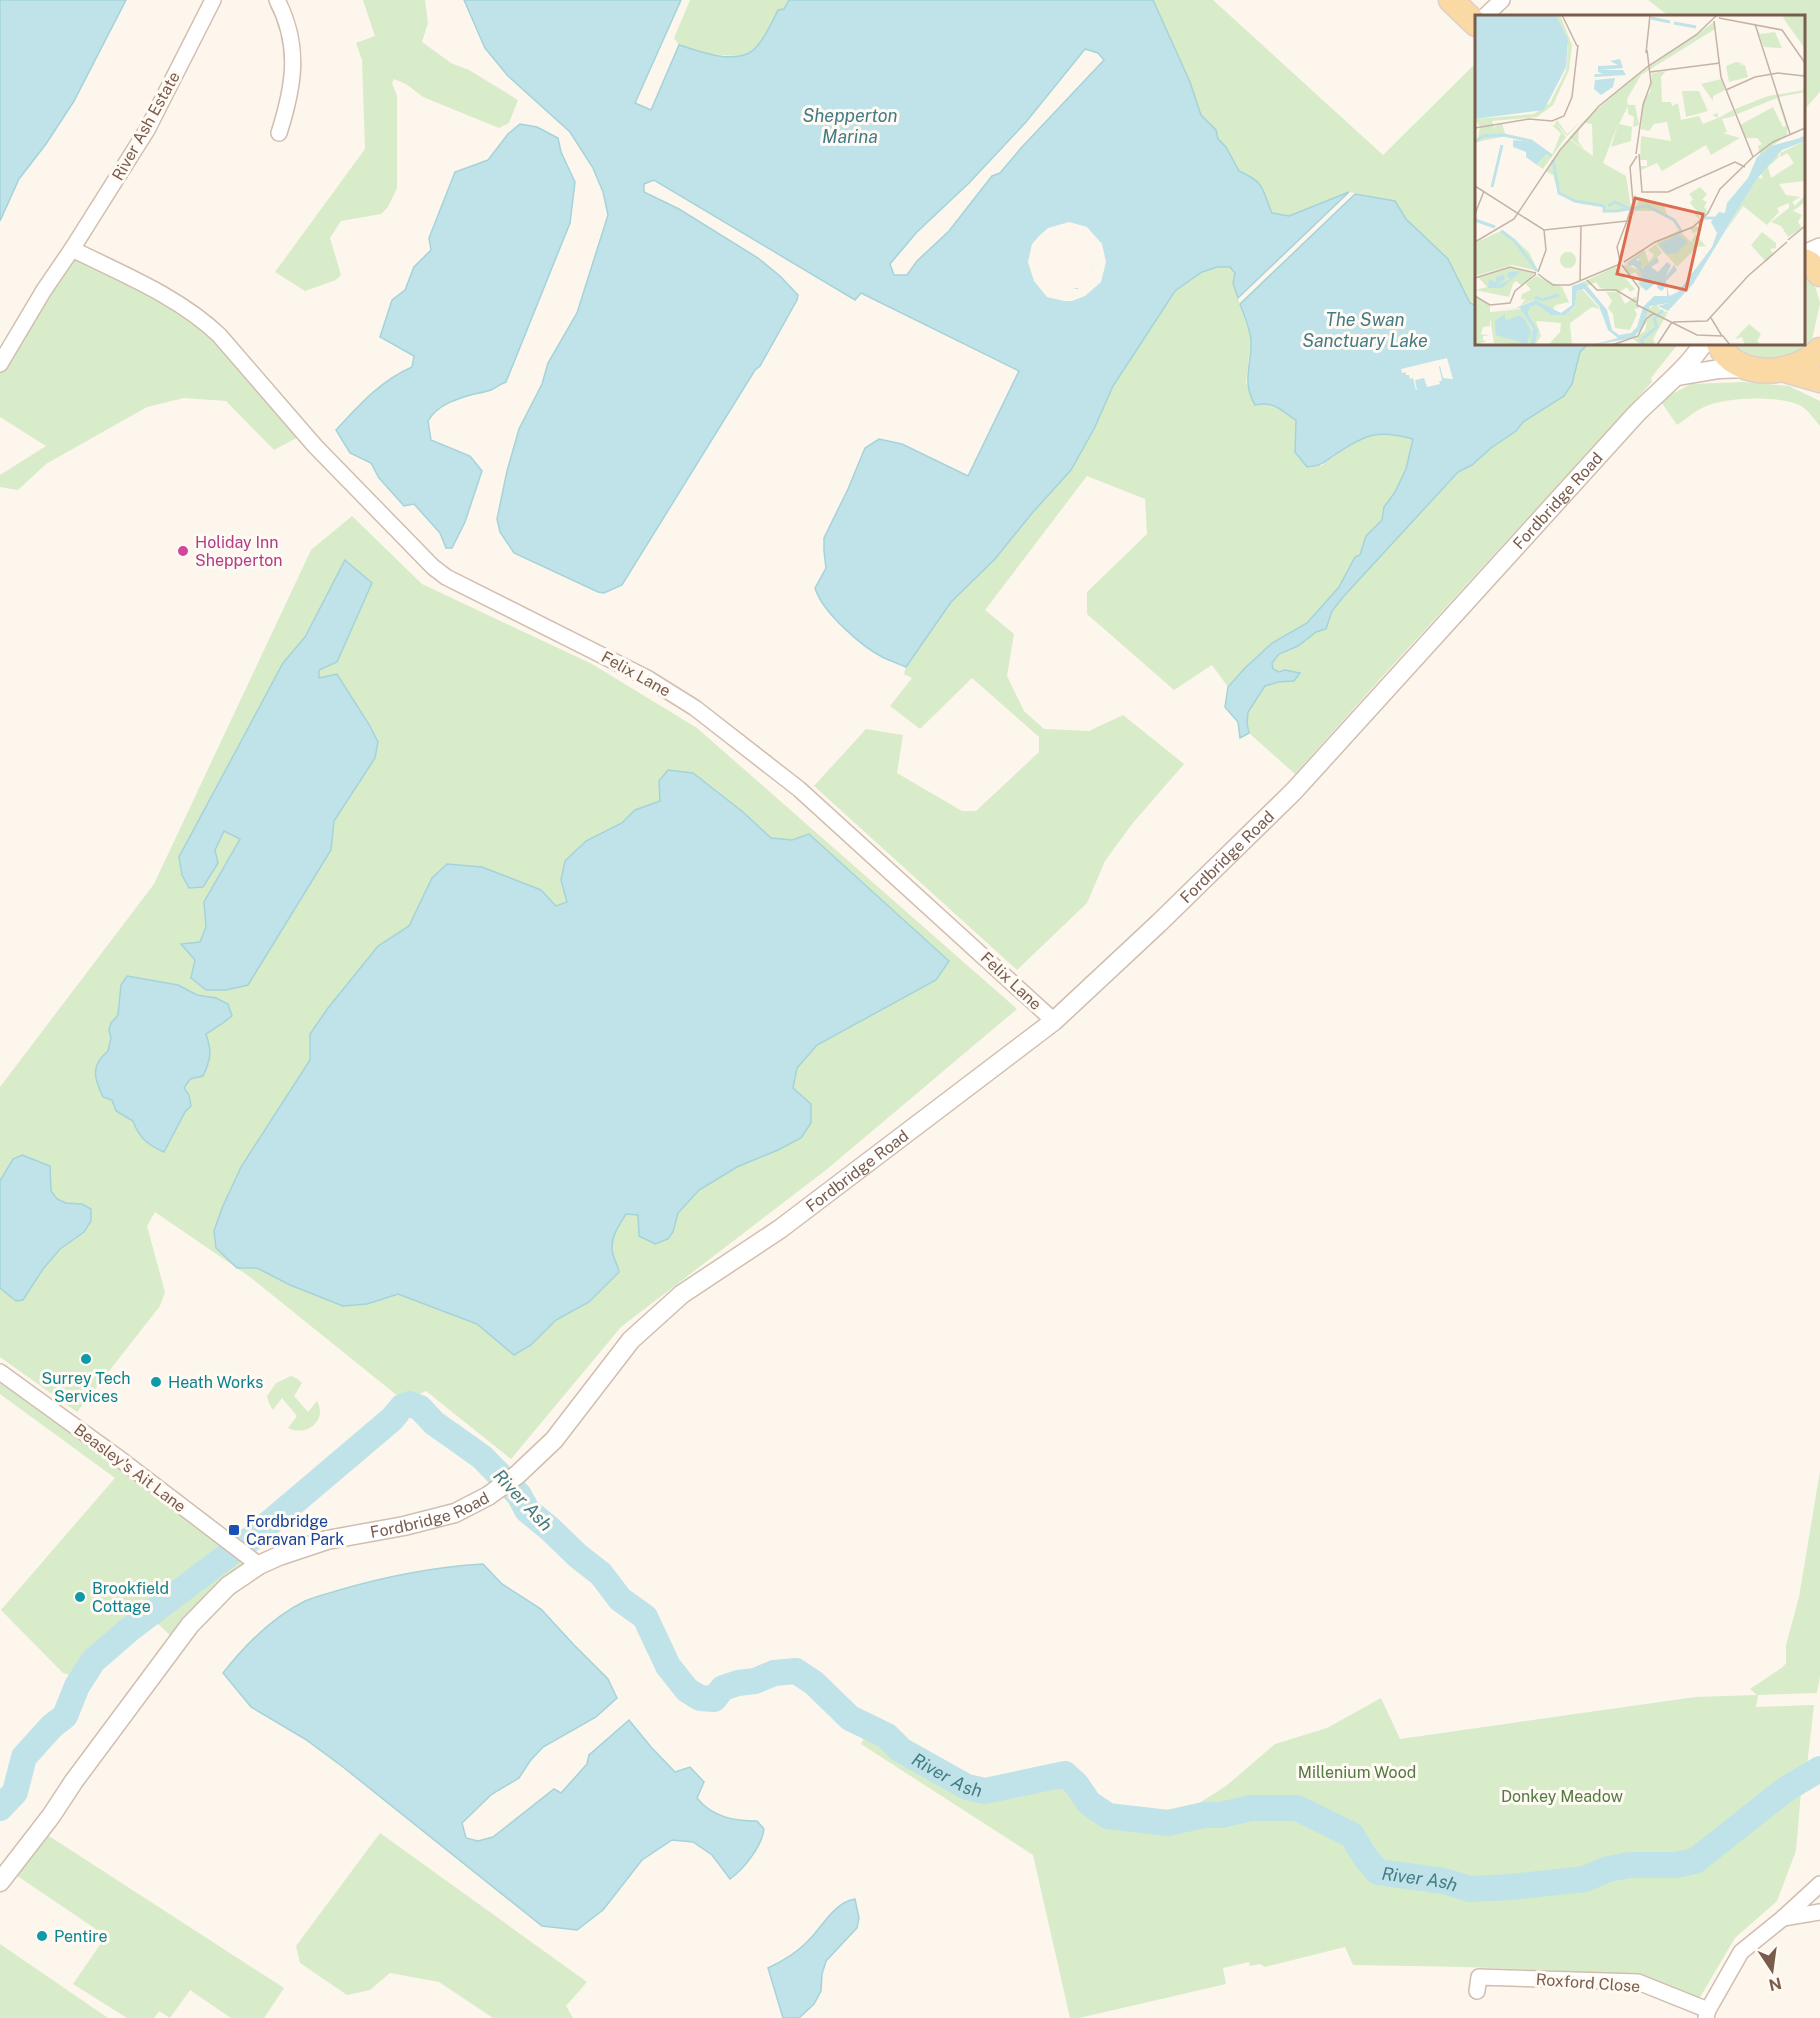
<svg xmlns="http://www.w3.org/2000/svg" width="1820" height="2018" viewBox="0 0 1820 2018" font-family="'Public Sans',sans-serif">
<rect width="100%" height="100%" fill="#fdf6ec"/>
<g fill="#d8ecc9">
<polygon points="363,0 425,0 428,23 422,42 451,63 469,70 518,100 509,123 499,128 423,97 406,84 394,79 392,83 397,96 397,188 388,207 381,214 341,221 330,238 341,275 336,280 305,291 275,272 365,149 362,60 356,43 375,36"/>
<path d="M690,0H789L784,9L778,11C772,22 761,47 749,53C736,59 691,53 679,45C677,43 676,40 674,38Z"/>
<path d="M1153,0H1213L1383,155L1476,63V306L1470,303L1448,259L1406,219L1395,201L1349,192L1289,216L1272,213C1261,188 1266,183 1239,171L1226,147L1217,139L1216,130L1201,115L1190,82Z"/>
<polygon points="1648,0 1820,0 1820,92 1804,110 1804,16 1669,16"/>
<polygon points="72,249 204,321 304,434 274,450 226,401 184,398 147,407 46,464 18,490 0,487 0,475 46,446 0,417 0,364"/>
<path d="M1217,267H1230L1236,273L1233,283L1251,339L1246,383L1266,403L1277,406L1296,420L1295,452L1321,466C1332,457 1362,435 1375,434C1388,433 1400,436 1413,439L1406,469L1395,492L1384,507L1382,520L1366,536L1360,555L1355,557L1339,587L1307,623L1272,643L1244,669L1228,687L1212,665L1174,690L1087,614V592L1147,534L1145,499L1087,476L985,610L1014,634L1007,676L1024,711L1044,729L1089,731L1123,715L1184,764L1132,824L1105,861L1087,903L1017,970L814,786L866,729L903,735L897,773L962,811H976L1039,752V737L972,678L920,729L890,706L912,678L904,674L906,667L951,602L995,559L1033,512L1071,470L1094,429L1113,386L1175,291L1202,272Z"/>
<polygon points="1804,272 1810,278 1816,289 1820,303 1812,340 1806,349 1781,361 1741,357 1726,344 1804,344"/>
<polygon points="1588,344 1678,344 1651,378 1652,382 1391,667 1295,774 1249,733 1247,723 1248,712 1265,686 1278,682 1294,681 1273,669 1272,663 1279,654 1298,646 1316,632 1326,629 1332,611 1344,596 1458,472 1472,465 1491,448 1516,431 1523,422 1564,396 1572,384 1580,352"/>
<path d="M1743,382L1789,386L1820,401V426C1814,419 1808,410 1801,406C1780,395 1725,397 1704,407C1695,411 1686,419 1677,425L1662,403L1672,394L1691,384Z"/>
<polygon points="352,516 422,584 592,664 697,728 1017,1009 826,1170 621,1327 511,1459 426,1391 404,1401 250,1277 155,1212 147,1226 165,1292 160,1306 77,1412 0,1357 0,1087 154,884 311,550"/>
<polygon points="0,1366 252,1560 174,1639 154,1620 100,1663 92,1680 63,1673 1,1610 115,1478 0,1394"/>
<path d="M291,1376L298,1379L302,1383L294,1396L308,1412L317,1401C328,1421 306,1437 288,1428L297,1416L282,1398L273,1410L269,1403L267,1396L276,1383Z"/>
<polygon points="1820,1471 1820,1676 1817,1693 1758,1695 1756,1707 1814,1705 1807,1766 1805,1772 1760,1802 1700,1847 1690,1854 1668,1860 1633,1858 1578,1874 1521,1880 1472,1882 1380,1867 1368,1852 1354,1831 1300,1804 1294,1814 1352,1840 1361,1861 1373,1875 1395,1880 1443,1885 1469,1893 1501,1892 1580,1884 1606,1875 1633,1868 1672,1870 1699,1864 1761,1816 1801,1792 1796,1851 1777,1901 1735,1938 1699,1999 1633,1974 1465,1967 1353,1965 1345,1947 1265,1967 1260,1964 1250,1966 1249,1962 1223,1968 1226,1984 1079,2018 1070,2018 1033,1855 861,1744 870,1728 887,1736 901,1750 967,1787 984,1791 1065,1774 1076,1784 1089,1803 1108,1816 1168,1823 1226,1786 1275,1744 1327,1728 1381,1698 1400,1739 1695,1697 1757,1695 1750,1689 1783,1667 1786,1663 1786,1645 1799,1597"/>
<polygon points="380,1833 587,1982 566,2006 573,2018 493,2018 439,1982 390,1973 370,1990 347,1995 300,1963 296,1946"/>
<polygon points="49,1836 284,1988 264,2018 231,2018 190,1990 170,2018 159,2011 154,2018 127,2018 73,1984 106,1936 16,1875"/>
<polygon points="0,1944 108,2018 0,2018"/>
</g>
<g fill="#bfe3e8" stroke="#a5d3da" stroke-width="1.5" fill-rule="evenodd">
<polygon points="0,0 126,0 74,101 46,144 19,179 0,221"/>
<path d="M464,0H681L635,103L651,110L679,45C699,51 728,63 749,53C761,47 772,22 778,10L784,9L789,0H1153L1190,82L1201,115L1216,130L1218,139L1226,147L1239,171C1266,183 1261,188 1272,213L1289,216L1349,192L1238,298L1233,283L1235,273L1230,267H1217L1202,272L1175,291L1113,386L1094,429L1071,470L1033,512L995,559L951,602L906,667C899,664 891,661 884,658C862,647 822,612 815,588L826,568L824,551V538L848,489L865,448L879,439L902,444L968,476L1019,371L861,293L855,300L654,180L644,184V192L679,209L758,258L780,276L798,295L797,300L760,366L755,370L622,585L604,593L598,592L514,553L500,532L497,519L507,471L519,429L542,384L548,363L577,313L608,215L603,192L593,168L570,132L508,76L485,48ZM1085,49L1098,53L1104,60L1021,148L1000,173L992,176L949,231L917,261L907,275H894L890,264L916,233L969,183L1026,122ZM1076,227L1092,239L1097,250L1087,287L1062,292C1057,288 1047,284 1043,278C1028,251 1050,232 1076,227Z"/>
<path d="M520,124L537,127L558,138L561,152L575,182L570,223L506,382C500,384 498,386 493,389C487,392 479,393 474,394C456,399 437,405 428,421L431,440L470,456L482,471L465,522L452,548H446L440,533L414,504L404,506L379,478L371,463L350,453L336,430C359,405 380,381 412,367L414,356L380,337L392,300L405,290L414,267L431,250L429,238L455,172L488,160L508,134Z"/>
<path d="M1355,194L1395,201L1406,219L1448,259L1470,303L1476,306V344H1588L1580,352L1572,384L1564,396L1523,422L1516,431L1491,448L1472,465L1458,472L1344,596L1332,611L1326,629L1316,632L1298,646L1279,654L1272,663L1273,669L1279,672L1285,670L1300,673L1294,681L1278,682L1265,686L1248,712L1247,723L1249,733L1240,738L1238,722L1225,707L1228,687L1244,669L1272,643L1307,623L1339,587L1355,557L1360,555L1366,536L1382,520L1384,507L1395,492L1406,469L1413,439C1378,429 1366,434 1336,454C1322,463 1324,465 1307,467L1295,452L1296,420C1280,410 1275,401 1255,405C1241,381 1252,365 1251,340C1250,329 1244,315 1240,304Z"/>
<polygon points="345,560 372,583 337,662 319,670 319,678 337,674 370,726 378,742 375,758 334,821 331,850 248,985 226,990 206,990 191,978 195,960 181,944 200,942 206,927 204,902 240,839 224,831 215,850 218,863 203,887 189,888 182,875 179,857 283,663 305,637"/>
<path d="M668,770L693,773L743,812L771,838L792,840L809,834L949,961L936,980L817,1045L797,1068L793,1088L811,1104V1123L801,1138L778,1150L737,1167L699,1190L678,1213L673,1232L668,1239L655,1244L639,1236L638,1215L626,1214C620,1224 611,1236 612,1249C612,1257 618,1264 619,1272L589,1302L556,1320L531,1345L514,1355L477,1324L398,1294L367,1304L343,1306L290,1285L257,1268H237L216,1248L214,1231L222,1208L241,1167L310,1060V1034L328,1008L378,946L409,926L432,878L447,864L482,867L518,881L541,890L556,906L567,902L561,880L565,861L586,841L622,823L635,810L660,801L659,781Z"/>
<path d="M127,976L178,985L197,995L216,998L228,1004L232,1016L223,1023L206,1034C212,1052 211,1059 203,1076L190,1079L184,1088L189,1095L191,1106L185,1112L164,1152C148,1145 139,1138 133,1121L116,1111L112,1100L103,1097C94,1078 90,1066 108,1051L111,1038L109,1030L111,1023L118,1015L121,985Z"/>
<polygon points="22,1155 50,1166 51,1191 57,1199 66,1203 82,1204 91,1209 91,1221 84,1232 60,1249 43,1269 23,1300 16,1301 0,1288 0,1181 13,1159"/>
<path d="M483,1564L502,1584L541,1609L574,1645L608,1679L617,1698L596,1717L543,1747L530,1761L519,1778L492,1794L462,1823L466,1838L478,1841L493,1837L554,1789L561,1793L587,1764L589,1755L629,1720L651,1747L675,1772L690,1767L704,1782L697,1798C712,1817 734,1821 757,1821L764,1829C762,1846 744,1869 730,1879L712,1855L693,1842L672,1840L642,1860L603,1910L577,1930L542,1926L343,1767L305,1739L251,1707L223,1673C245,1645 273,1617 305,1601C314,1597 326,1594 336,1591C383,1577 434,1567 483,1564Z"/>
<path d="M855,1899L859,1918L857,1928L826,1961L822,1974L821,1991L814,2004L799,2018H783L768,1968C783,1961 795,1954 807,1942C821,1929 834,1902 855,1899Z"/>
</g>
<g fill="#fdf6ec" fill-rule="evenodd">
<path d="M1069,222L1087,227L1102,244L1106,262L1101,282L1085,296L1072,301H1064L1047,297L1034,281L1028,262L1032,244L1039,236L1048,228ZM1075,231L1090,241L1094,251L1092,266L1085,284L1077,289H1063L1046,277L1040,257L1043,249H1057L1061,244L1059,240L1067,232Z"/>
<polygon points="1447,358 1453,379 1443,378 1440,366 1439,366 1442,381 1439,381 1440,384 1427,387 1424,378 1415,380 1417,390 1416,390 1413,378 1410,379 1409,375 1406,375 1406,372 1402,373 1401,369"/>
</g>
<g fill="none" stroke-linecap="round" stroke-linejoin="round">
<g stroke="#bfe3e8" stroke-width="26">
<path id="s1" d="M247,1542L392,1419L402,1407L410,1404L420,1408L434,1423L482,1457L519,1495L527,1510L550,1529L578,1556L601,1574L620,1599L645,1617L668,1666L687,1690L700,1698L714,1699L723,1688L738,1683L755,1681L774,1673L796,1671L814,1683L850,1718L887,1736L901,1750L967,1787L985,1791L1065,1774L1076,1784L1089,1803L1108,1816L1168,1823L1204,1815H1221L1251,1808H1297L1352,1835L1365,1857L1378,1872L1444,1881L1470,1889L1511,1887L1585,1879L1608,1869L1630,1865H1676L1695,1861L1786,1789L1820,1769"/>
<polyline points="0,1808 15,1792 24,1757 52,1726 65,1716 77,1686 93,1661 130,1629 228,1555"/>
</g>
<defs>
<g id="minor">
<path d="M277,0C301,46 294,86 279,133"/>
<polyline points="1485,16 1502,0"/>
<path d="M72,249C122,274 178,296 219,335L315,446L433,567L446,577L647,678L695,708L799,789L1054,1021"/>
<polyline points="0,364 44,290 72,249 147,130 213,0"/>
<polyline points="0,1372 116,1456 259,1565"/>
<polyline points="1783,1918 1820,1912"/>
<polyline points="1477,1991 1479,1977 1638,1982 1708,2010"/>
<polyline points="1706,2018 1708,2010 1741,1952 1783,1918 1820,1884"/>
</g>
<g id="tertiary">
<polyline points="1678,376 1719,369 1747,368"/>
<path id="s2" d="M0,1882L51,1816L74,1781L190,1625L228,1586L259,1565L279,1556L327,1540L404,1526L455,1513L488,1496L517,1475L554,1440L631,1340L682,1294L780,1229L1054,1021L1159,923L1294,791L1637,413C1660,390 1685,371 1703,344"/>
</g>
<polyline id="secondary" points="1804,256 1820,249"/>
<g id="primary">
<polyline points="1451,0 1476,24"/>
<polyline points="1804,261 1810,264 1820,274"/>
<path d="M1719,344C1737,381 1795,376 1820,350"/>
<polyline points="1785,370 1820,380"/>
</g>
</defs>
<use href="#minor" stroke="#d1beb0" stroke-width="18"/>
<use href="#tertiary" stroke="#d1beb0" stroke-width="21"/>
<use href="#secondary" stroke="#d6c0b0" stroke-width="24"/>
<use href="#primary" stroke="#dad1cd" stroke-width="27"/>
<use href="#minor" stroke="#fff" stroke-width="15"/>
<use href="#tertiary" stroke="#fff" stroke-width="18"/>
<use href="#secondary" stroke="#fff" stroke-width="21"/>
<use href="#primary" stroke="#fbd9a5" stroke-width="24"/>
</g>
<circle fill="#d1479c" stroke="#fffaf3" stroke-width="2" cx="183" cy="551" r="6"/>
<g fill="#0f9aa8" stroke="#fffaf3" stroke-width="2">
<circle cx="86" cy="1359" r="6"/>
<circle cx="156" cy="1382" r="6"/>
<circle cx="80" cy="1597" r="6"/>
<circle cx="42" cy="1936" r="6"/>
</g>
<rect fill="#1a4fb4" stroke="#fffaf3" stroke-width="2" x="228" y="1524" width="12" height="12" rx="3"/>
<g text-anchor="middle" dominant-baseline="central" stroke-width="6" stroke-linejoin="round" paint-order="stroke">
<g font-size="16" fill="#7a5c4d" stroke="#fffaf3">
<text transform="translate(146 126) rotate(-61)">River Ash Estate</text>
<text stroke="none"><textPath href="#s2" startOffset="2120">Fordbridge Road</textPath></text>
<text transform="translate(636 674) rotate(29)">Felix Lane</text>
<text stroke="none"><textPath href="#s2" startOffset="1634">Fordbridge Road</textPath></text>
<text transform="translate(1011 981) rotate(43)">Felix Lane</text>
<text stroke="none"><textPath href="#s2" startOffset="1148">Fordbridge Road</textPath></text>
<text transform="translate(130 1468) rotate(37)">Beasley's Ait Lane</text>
<text stroke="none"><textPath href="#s2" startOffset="590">Fordbridge Road</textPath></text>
<text transform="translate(1588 1983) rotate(4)">Roxford Close</text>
</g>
<g font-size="16" fill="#b23c85" stroke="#fffaf3" text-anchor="start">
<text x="195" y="542">Holiday Inn<tspan x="195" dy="18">Shepperton</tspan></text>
</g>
<g font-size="16" fill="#0d838f" stroke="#fffaf3" text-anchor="start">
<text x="86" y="1378" text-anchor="middle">Surrey Tech<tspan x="86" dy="18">Services</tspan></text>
<text x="168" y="1382">Heath Works</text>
<text x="92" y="1588">Brookfield<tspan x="92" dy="18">Cottage</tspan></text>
<text x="54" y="1936">Pentire</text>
</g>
<g font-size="16" fill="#164399" stroke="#fffaf3" text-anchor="start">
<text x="246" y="1521">Fordbridge<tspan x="246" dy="18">Caravan Park</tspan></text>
</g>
<g font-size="16" fill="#537a41" stroke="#fffaf3">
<text x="1357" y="1772">Millenium Wood</text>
<text x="1562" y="1796">Donkey Meadow</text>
</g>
<g font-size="18" font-style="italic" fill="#437c86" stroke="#fffaf3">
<text x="850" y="115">Shepperton<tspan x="850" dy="21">Marina</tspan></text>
<text x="1365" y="319">The Swan<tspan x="1365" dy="21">Sanctuary Lake</tspan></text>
<text transform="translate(523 1500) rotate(47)">River Ash</text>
<text stroke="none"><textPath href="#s1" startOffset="924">River Ash</textPath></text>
<text stroke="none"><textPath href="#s1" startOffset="1448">River Ash</textPath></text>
</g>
</g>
<g transform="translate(1475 15)">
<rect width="330" height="330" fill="#fdf6ec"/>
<path d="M81,0H85L97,30L94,55L78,90L62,102L17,106L20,115V111L27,109L31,121L2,127L5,112L0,104L59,99L75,88L91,56L93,31ZM308,0H330V34L309,4ZM239,7L240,14L166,60L152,84L153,90H160L164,110L157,112L156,126L136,132L143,109L128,148L151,161L156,193L129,196V191L109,189L84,178L78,160L70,156L94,124L118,141L117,109L110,108L104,115L103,126L109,134L94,123L108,107L154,66ZM153,91V99L159,102L158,112L144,109ZM281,11L285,19L300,17L307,33L289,32ZM261,47L269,49L262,51L270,50L273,62L254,67L251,51ZM191,56L186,62L187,87H196L197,91L203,88L206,105L224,101L228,109L243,103L237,100L243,98V103L258,95L260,101L247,104L252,117L248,118L265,123L236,140L231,130L187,156L182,148L166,155V151H172V145H165L166,121L196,126L192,107L179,109L174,116L166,114L168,86L175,77L177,58ZM246,64L250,75L238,81V86L226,69ZM330,75V77L304,82L312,112V120L285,140L283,131L287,129L282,123H271L265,110L298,92L308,112L311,111L302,83L262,99L260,94L293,81ZM207,76H224L233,96L211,102ZM82,105L92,119L105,107L92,121L81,108L91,122L68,154L53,144L63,150L72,136L77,140L86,118L75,109L79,111ZM330,126V166L304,169L311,180L325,182L317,187L320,191L330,180V187L318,196L327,200L323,207L327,213L313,222L306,211L296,207L314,193V188L302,193L304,197L292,210L268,191L266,194L285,208L266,194L251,216L282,162L288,164L286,159L302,140L305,141L293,152L296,163L319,148L312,138L306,142L305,138ZM225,172L232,179L227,185L232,187L229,192L233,197L224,200L225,205L217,197H223L215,188L218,184L214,179ZM164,184L188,189L193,201L183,196H160L154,206ZM222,211L225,214L219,218L231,231L222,232L202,252L181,228L204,215L216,227L220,220L215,214ZM28,215L54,237L63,256L37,250L0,261V228ZM287,217L301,228V233L295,234L299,239L291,247L276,230ZM181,229L187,238L168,254L163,243L150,250L165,255L167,266L164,269L169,276L162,268L166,265L160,257L155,260L149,252L150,249L169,234L174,247L179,240L173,235ZM85 245a8 8 0 1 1 16 0a8 8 0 1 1-16 0ZM34,252L60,258L47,271L41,266L38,269L34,282L0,275L12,272L3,262ZM140,252L160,274L155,277L152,272L145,277L125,273L121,267L112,271L106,268ZM61,261L87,272L94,287L81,290L76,296L58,285L45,291L51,284L46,285L47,279L56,275L51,269ZM107,274L125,294L117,292L95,308L97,330H73L85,317L86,308L61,306L66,321L60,330L63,317L53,297L55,292L62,290L76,300H91L100,292L102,277ZM131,277H144L150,289L161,281L164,293L159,294L162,299L155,315L140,313L138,299L133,293L137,286ZM0,282L15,290V297L46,294L59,317L55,330L19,328L15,302V311L8,312L6,319L15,321H8V325L12,326L0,330ZM181,288L186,296L193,297L178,324L180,329L166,330L158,324L170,316L172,307L167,314L173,295ZM274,309L286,319L282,326L286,330H270L267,322L260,324Z" fill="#d8ecc9" fill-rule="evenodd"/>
<path d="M0,0H81L93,25L91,52L69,95L0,104ZM145,44L148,53L125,55H148L151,60L119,62L120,59H128L123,57V51L143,50L135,46ZM140,63L138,72L126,80L119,74L120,65ZM330,116L326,122L330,121V126L307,135L281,165L218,269L193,296L183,291L194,288L175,291L166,314L158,323L117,330L143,323L133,315L124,291L109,274L102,276L100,291L91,300H76L62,290L55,292L53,298L63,316L60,330H55L58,314L45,293L16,295L41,293L60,285L86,298L97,290V271L109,267L132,295L137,315L144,320L156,318L162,312L168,292L179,281H192V275L191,271L187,276L182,273L183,266L171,276L164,269L167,266L165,256L158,250L152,252L153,248L170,236L161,245L166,246L167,254L182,242L184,247L176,252L183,257L192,247L196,250L190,263L199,250L202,255L191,266L194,281L203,277L237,232L242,218L236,207L244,197L250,198L252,188L273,163L282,142L296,131L325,123ZM38,125L57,127L72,138L62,150L51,142V137L38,132ZM203,219L213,227L202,238L191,239L183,230ZM46,256L27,273H13L14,264L21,267V262L29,260L30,264L20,271L23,270L36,264L32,261L34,257ZM30,299V306L45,300L51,306L56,317L52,329L21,320L20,306Z" fill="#bfe3e8"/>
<path fill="none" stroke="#bfe3e8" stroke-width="3" d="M176,3L195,7M199,8L221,12M0,127L8,121L29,120L56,126L77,141M78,145L84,178L100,186L129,191M17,172L27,130M129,191V196H141L172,191L199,205L207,217M133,191L140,187L153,193M0,205L20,212M224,209L229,203H240M26,216L40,226L62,256M60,282L67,285L84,280M169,330L166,325L182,312L179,304L188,295"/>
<path fill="none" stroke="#c5b3a7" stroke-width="1.5" d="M87,0L102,31M244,3L307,15L330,48M239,6L246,62L278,142M280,9L315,119M171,38L175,0M330,52V71M175,57L245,48M251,75L280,62L303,58L329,61M0,113L54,104L77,106L89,101L97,82L103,30M161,139L168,90L176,68L172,35M164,139L167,177H193L260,147L270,152M0,171L69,215L152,206M0,199L9,176M152,206L158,187L155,152L162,141M313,225L330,211M0,227L39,204L85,135L124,91L172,52L221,20L242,0M145,246L142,232L152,206M149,247L180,227L218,212L233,198L245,174L278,142L298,127L330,113M147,250L164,273L162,290L208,313M63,257L71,235L69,215M63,259L78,270H95L145,249M0,263L35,252L61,258M112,265L122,275H141L161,287M105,267L106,211M0,281L15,290L35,288L40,276L61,259M236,303L247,321M198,307L232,306L273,261L312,227M208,313L222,320L248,321L255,330M137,330L163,321L171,304L179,298M182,330L197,307"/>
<path fill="#dc6d51" fill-opacity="0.15" stroke="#dc6d51" stroke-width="3" d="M160,183L228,199L211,275L142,259Z"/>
<rect width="330" height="330" fill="none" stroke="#7a5c4d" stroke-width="3"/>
</g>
<g transform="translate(1772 1970) rotate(167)" stroke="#fffaf3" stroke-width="4.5" paint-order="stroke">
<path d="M0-4.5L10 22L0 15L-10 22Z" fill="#7a5c4d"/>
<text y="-9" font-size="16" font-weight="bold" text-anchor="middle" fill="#7a5c4d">N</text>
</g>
</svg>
